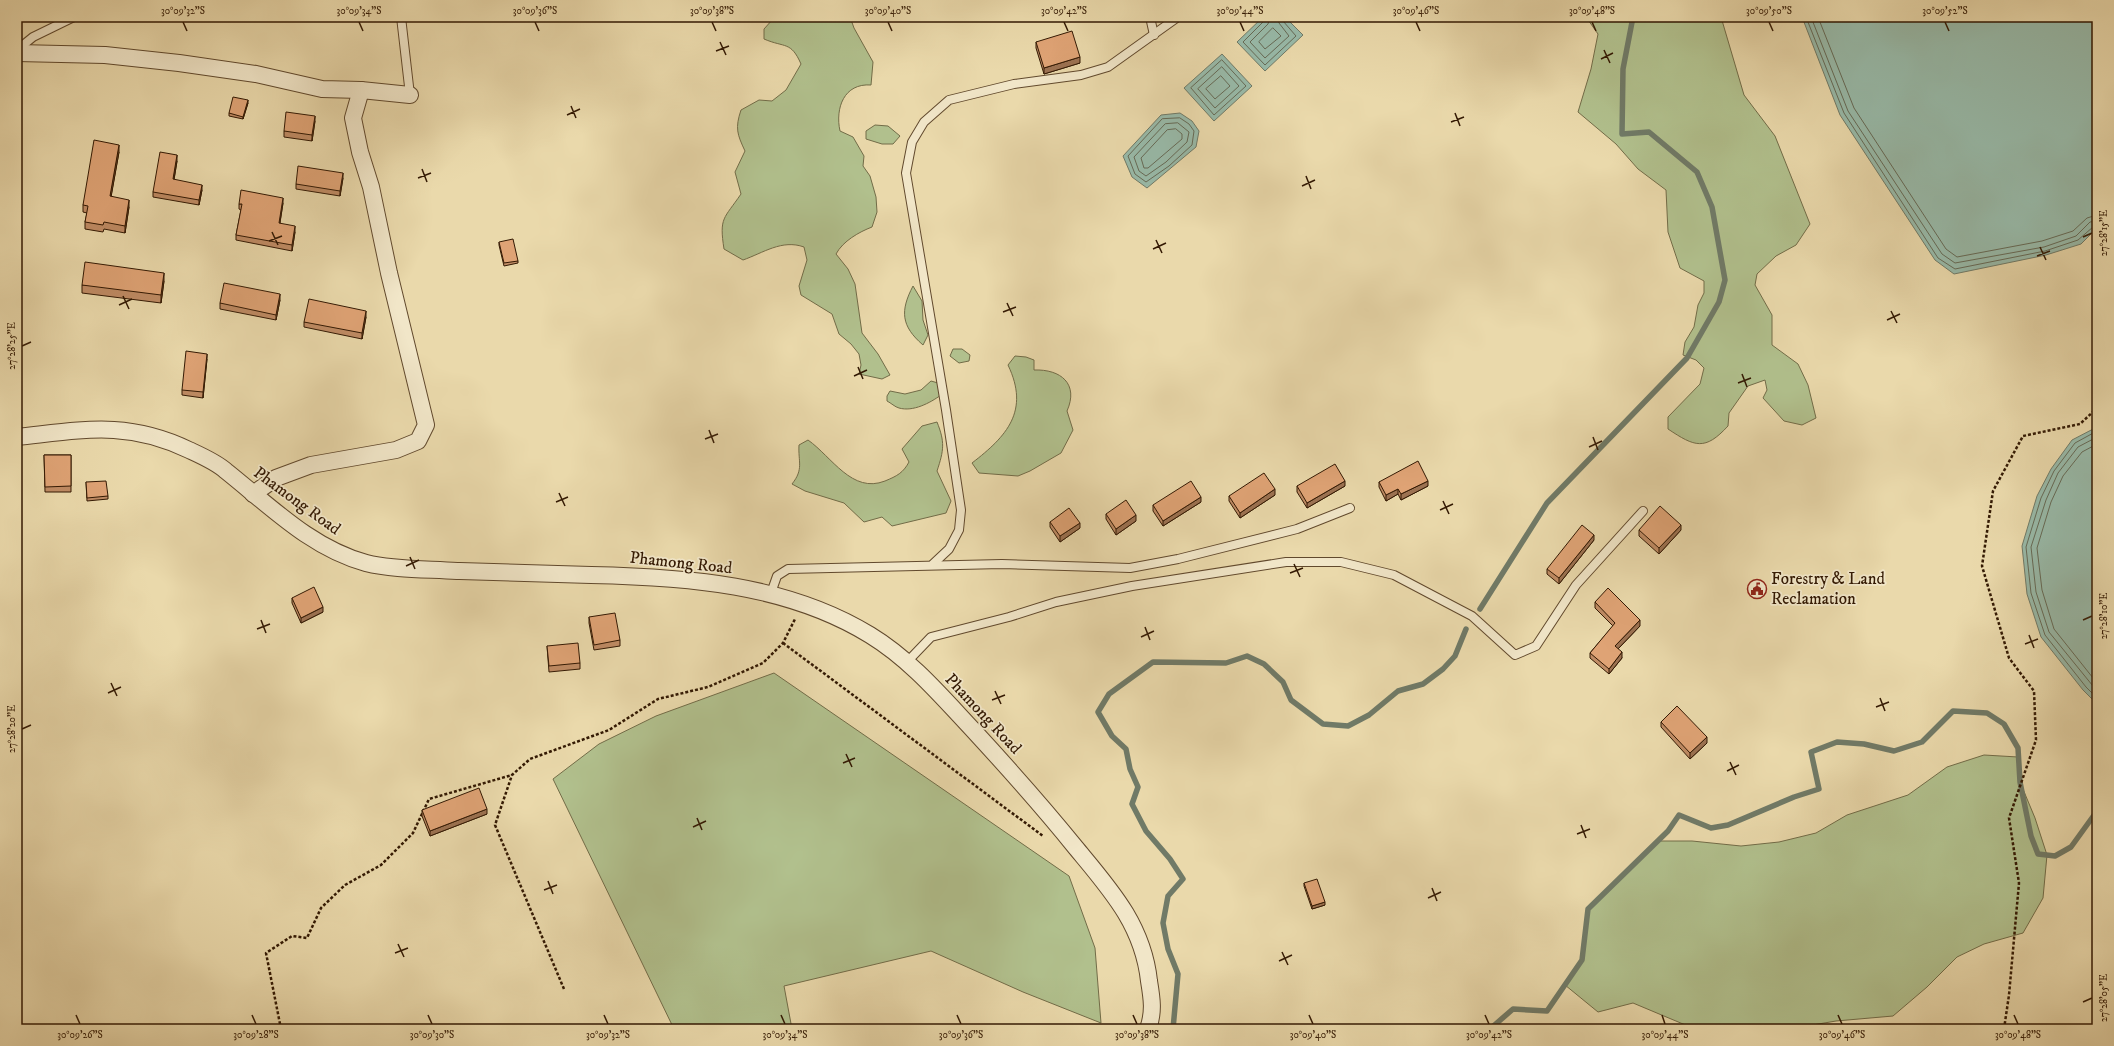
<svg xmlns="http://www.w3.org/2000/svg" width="2114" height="1046" viewBox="0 0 2114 1046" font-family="'IM FELL DW Pica',serif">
<rect width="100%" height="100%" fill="#ead9ab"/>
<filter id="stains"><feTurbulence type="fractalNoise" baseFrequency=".005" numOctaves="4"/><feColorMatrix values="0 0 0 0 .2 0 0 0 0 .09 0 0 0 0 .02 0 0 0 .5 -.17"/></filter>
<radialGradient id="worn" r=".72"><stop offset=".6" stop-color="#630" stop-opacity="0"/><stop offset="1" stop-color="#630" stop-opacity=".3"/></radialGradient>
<g fill="#b1c08d" stroke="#726c48">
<path d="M809,17H850L854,28L873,62L871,85C844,83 835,108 840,131L853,137L864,156L863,166L870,176L876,197L877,212L872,227C859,232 843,241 836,254L848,269L855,284L862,333L878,354L890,375L882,379L859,374L861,365L859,354L851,344L839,334L832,314L801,295L799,286L807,260L804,247C782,239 763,253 743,260L724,249C719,217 724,219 741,194L735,172L745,151C737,134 735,128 741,110L759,100L772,101L786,90L801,64C791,41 785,48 764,39V29L773,19C786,21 796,22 809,17Z"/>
<path d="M1586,17H1721L1744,95L1775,136L1810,224L1796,245L1776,256L1757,274L1755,285L1772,315V345L1798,364L1808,385L1816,418L1802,425L1784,421L1763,398L1767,390L1765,380L1748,386L1729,413L1728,426C1705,451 1695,447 1668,429V417L1700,384L1704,368L1696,360L1683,355L1685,342L1694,327L1698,305L1704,293V281L1680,268L1668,232L1666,190L1638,169L1616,144L1578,112L1591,69L1598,34Z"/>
<polygon points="875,125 888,126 900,136 893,144 882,144 866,139 866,131"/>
<path d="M913,286L922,301L923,320L928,335L923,345C901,326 900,311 913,286Z"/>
<polygon points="953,349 962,349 970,355 969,361 959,363 950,356"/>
<path d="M1015,356L1026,357L1034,360V370C1061,369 1079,384 1067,411L1073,430L1061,453L1030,471L1018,476L979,473L972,463C1007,436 1030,411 1008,365Z"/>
<path d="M931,381L938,383L941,395C930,403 913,412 899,408C895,407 891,403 887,401V396L890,391L905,394L921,390Z"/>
<path d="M937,422C945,442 944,450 937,471L951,501L946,513L892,526L882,517L864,522L844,503L805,491L792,484C804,469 798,462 799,445L808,440C832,457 852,494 885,481C897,476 903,473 909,462L902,449L922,426Z"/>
<polygon points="774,673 1069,876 1095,948 1101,1023 1023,992 931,951 784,986 792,1029 674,1029 553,779 599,744 656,716"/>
<polygon points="1984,755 2018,757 2020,782 2035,818 2047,855 2043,898 2023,933 1984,944 1957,957 1927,987 1893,1016 1836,1021 1789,1029 1695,1029 1633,1003 1598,1012 1565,985 1582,960 1588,909 1659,841 1692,841 1741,846 1779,842 1816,833 1847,815 1908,795 1947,767"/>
</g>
<g fill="#98baa9" stroke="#707a67">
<polygon points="1263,17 1285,17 1303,35 1265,71 1237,42"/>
<polygon points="1802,17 2097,17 2097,228 2081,244 2046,255 1954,274 1935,260 1840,115"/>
<polygon points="1222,54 1252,86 1214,121 1184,88"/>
<polygon points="1180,113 1192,121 1199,131 1196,147 1147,188 1132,177 1123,156 1161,115"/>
<polygon points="2097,427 2097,704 2083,690 2041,637 2027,594 2022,546 2037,496 2051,469 2072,440"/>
</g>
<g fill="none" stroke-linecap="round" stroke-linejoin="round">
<g stroke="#666a56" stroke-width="1">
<polyline points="1265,17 1264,21 1243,42 1265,65 1296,36 1283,21 1282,17"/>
<polyline points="1270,17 1268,24 1250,42 1265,58 1289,36 1279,23 1277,17"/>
<polyline points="1806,17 1844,113 1938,258 1955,269 2045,251 2078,240 2093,227 2097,226"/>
<polyline points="1811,17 1848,111 1942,254 1955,263 2044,247 2076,236 2090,222 2097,221"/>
<polyline points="1818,17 1854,108 1946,249 1957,257 2042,241 2073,231 2087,218 2097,215"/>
<polygon points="1273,28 1281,36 1265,49 1259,42"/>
<polygon points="1222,60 1246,86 1214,115 1191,88"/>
<polygon points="1222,67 1239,86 1215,108 1198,89"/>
<polygon points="1221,76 1230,86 1215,99 1206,89"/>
<polygon points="1180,118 1189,124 1194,131 1192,145 1169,166 1146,182 1135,174 1128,156 1162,119"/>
<polygon points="1178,123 1189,132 1187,142 1166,162 1146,176 1139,171 1134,157 1165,124"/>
<polygon points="1176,129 1182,134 1182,139 1148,168 1144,168 1141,158 1167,130"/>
<polyline points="2097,431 2075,443 2054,471 2041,498 2026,547 2031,593 2045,635 2086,687 2097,698"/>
<polyline points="2097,437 2078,447 2058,473 2046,500 2031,547 2036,592 2049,632 2097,691"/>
<polyline points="2097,444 2082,452 2063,476 2051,502 2037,548 2042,590 2054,629 2097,683"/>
</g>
<g stroke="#707a67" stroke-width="5.5">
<polyline points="1480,609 1547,503 1687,358 1719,302 1725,280 1712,207 1697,172 1649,132 1622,134 1623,69 1633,17"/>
<polyline points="1173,1029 1178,974 1168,949 1163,923 1168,896 1183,879 1170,859 1146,831 1132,804 1138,787 1130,769 1126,749 1112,736 1098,712 1109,694 1153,662 1226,663 1247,656 1264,664 1283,682 1291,700 1323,724 1348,726 1369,715 1398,691 1423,684 1443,669 1455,656 1466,629"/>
<polyline points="1490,1029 1513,1009 1547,1011 1582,960 1588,909 1668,831 1679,815 1711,828 1728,825 1794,797 1819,789 1811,752 1837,742 1864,744 1894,751 1922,742 1953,711 1987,713 2004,724 2018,748 2020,782 2031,836 2038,854 2055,856 2071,847 2097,811"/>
</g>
<defs>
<g id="lane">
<polyline points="401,17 410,95"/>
<polyline points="1150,17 1154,35"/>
<polyline points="17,50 33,37 74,17"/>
<polyline points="933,564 949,549 959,530 961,510 946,410 906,173 912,142 924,122 949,100 1014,84 1081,75 1108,67 1178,17"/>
<polyline points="771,593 777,576 788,569 1002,564 1130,568 1178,559 1297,529 1350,508"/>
<polyline points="907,662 931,637 1009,617 1056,602 1132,586 1286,562 1341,562 1394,575 1472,616 1515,655 1536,646 1576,585 1643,511"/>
</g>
<g id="street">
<polyline points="17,53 105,55 179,63 256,74 322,89 361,90 410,95"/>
<path d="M17,437C83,430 127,420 189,450C202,456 216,462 226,471C270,506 311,548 366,563C394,570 429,569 457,571C502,572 547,574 591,575C686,577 787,584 870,635C911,660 942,697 974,731C1009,769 1043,807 1076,848C1110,889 1143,925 1149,981C1152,999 1154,1012 1148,1029"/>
<polyline points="253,494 276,478 311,465 396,450 418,441 426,425 389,273 371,187 360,152 353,118 361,90"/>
</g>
</defs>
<use href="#lane" stroke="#61492d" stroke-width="10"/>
<use href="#street" stroke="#61492d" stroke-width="18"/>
<g stroke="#331903" stroke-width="2.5" stroke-dasharray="3 2" stroke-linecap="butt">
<polyline points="783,643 1043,836"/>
<polyline points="564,989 495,825 512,775 530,759 609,730 658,699 708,687 763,663 783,643 795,619"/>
<polyline points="281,1029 266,953 292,936 307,938 321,908 345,885 381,865 413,833 429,799 512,775"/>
<polyline points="2004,1029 2009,995 2019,883 2009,818 2036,740 2034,691 2009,658 1982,566 1993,491 2023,436 2080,424 2097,408"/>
</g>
<use href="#lane" stroke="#f1e6c8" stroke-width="8"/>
<use href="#street" stroke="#f1e6c8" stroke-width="16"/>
</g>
<g fill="#c08c65" stroke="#331903">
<polygon points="1036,42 1080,63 1044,74 1036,48"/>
<polygon points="248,103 243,119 229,116 229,113"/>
<polygon points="315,121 312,141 284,137 284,131"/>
<polygon points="119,152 111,196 129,207 125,233 104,229 103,232 85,229 85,222 87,213 83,212 83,205"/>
<polygon points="177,161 174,180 202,190 199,205 153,197 153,192"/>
<polygon points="343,178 340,196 296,189 296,184"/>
<polygon points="283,203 280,223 295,232 292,251 236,240 236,235 241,210 239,209 239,204"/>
<polygon points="499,242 518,261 518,263 504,266 499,245"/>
<polygon points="164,281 161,303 82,293 82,285"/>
<polygon points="280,300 276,320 220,309 220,303"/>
<polygon points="366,317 362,339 304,327 304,322"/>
<polygon points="207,359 203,398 182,395 182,390"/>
<polygon points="44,455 71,455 71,492 45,492"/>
<polygon points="86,482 108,496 108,499 87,501"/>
<polygon points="1379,482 1428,486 1401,500 1398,494 1386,501 1379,487"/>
<polygon points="1297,486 1345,486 1307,508 1297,492"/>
<polygon points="1275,495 1240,518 1229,501 1229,496"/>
<polygon points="1201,502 1163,526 1153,511 1153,505"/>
<polygon points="1106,514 1136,521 1116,535 1106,519"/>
<polygon points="1050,522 1080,528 1060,542 1050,527"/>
<polygon points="1639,530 1681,530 1659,554 1639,536"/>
<polygon points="1594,540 1559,584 1547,574 1547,569"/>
<polygon points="292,598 323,612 301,623 292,603"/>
<polygon points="1595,602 1640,626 1618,649 1622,658 1609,674 1590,658 1590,653 1613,626 1595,608"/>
<polygon points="589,617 620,640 620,646 594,650 589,623"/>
<polygon points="547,646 580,663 580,669 549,672"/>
<polygon points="1661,722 1707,743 1690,759 1661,727"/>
<polygon points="422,810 487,814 430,836 422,816"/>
<polygon points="1304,883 1325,905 1312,909 1304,886"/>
</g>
<g fill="#9c7252" stroke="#331903">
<polygon points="1080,57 1080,63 1044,74 1044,68"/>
<polygon points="248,100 248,103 243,119 243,117"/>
<polygon points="315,116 315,121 312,141 312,135"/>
<polygon points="119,145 119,152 110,203 110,196"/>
<polygon points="177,155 177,161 173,185 173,179"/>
<polygon points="343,173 343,178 340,196 340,191"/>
<polygon points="202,185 202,190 199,205 199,200"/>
<polygon points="283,198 283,203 279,228 279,223"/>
<polygon points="129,200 129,207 125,233 125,226"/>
<polygon points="295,226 295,232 292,251 292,245"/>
<polygon points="164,273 164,281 161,303 161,295"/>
<polygon points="280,294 280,300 276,320 276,315"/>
<polygon points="366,311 366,317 362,339 362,333"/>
<polygon points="207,354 207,359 203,398 203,392"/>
<polygon points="1345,481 1345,486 1307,508 1307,503"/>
<polygon points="1428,481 1428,486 1401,500 1401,494"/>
<polygon points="1275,489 1275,495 1240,518 1240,513"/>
<polygon points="1398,489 1398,494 1386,501 1386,495"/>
<polygon points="1201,497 1201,502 1163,526 1163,521"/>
<polygon points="1136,515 1136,521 1116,535 1116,529"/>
<polygon points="1080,523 1080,528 1060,542 1060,536"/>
<polygon points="1681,525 1681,530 1659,554 1659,548"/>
<polygon points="1594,535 1594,540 1559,584 1559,578"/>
<polygon points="323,607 323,612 301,623 301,618"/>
<polygon points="1640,620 1640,626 1615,652 1615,646"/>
<polygon points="1622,652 1622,658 1609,674 1609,669"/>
<polygon points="1707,737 1707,743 1690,759 1690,753"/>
<polygon points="487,809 487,814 430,836 430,831"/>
<polygon points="1325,902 1325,905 1312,909 1312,906"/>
</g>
<g fill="#dfa375" stroke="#331903">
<polygon points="1072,31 1080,57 1044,68 1036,42"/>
<polygon points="233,97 248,100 243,117 229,113"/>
<polygon points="286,112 315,116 312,135 284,131"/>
<polygon points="94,140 119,145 110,196 129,200 125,226 104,222 103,225 85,222 88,206 83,205"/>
<polygon points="160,152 177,155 173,179 202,185 199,200 153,192"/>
<polygon points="298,166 343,173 340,191 296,184"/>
<polygon points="241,190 283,198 279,223 295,226 292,245 236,235 242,204 239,204"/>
<polygon points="513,239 518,261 504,263 499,242"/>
<polygon points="85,262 164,273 161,295 82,285"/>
<polygon points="224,283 280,294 276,315 220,303"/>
<polygon points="309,299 366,311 362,333 304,322"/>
<polygon points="186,351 207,354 203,392 182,390"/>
<polygon points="44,455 71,455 71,486 45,487"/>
<polygon points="1418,461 1428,481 1401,494 1398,489 1386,495 1379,482"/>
<polygon points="1335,464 1345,481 1307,503 1297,486"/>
<polygon points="1264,473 1275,489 1240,513 1229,496"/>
<polygon points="106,481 108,496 87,498 86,482"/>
<polygon points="1191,481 1201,497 1163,521 1153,505"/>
<polygon points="1126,500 1136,515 1116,529 1106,514"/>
<polygon points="1660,506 1681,525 1659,548 1639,530"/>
<polygon points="1069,508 1080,523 1060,536 1050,522"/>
<polygon points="1582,525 1594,535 1559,578 1547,569"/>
<polygon points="314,587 323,607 301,618 292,598"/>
<polygon points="1608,588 1640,620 1615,646 1622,652 1609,669 1590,653 1615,623 1595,602"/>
<polygon points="615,613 620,640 594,645 589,617"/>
<polygon points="578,643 580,663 549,666 547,646"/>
<polygon points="1677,706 1707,737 1690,753 1661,722"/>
<polygon points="479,788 487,809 430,831 422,810"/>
<polygon points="1317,879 1325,902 1312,906 1304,883"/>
</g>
<path fill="none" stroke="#331903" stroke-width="1.5" d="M183,22L187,31M359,22L363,31M535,22L539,31M712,22L716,31M888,22L892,31M1064,22L1068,31M1240,22L1244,31M1416,22L1420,31M1592,22L1596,31M1769,22L1773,31M1945,22L1949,31M720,42L726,55M1604,50L1610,63M716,51L729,46M1601,59L1613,53M571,106L576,118M1455,113L1460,126M567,115L580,109M1451,122L1464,117M422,169L427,182M1306,176L1311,189M418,178L431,173M1302,186L1315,180M272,232L278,245M2083,237L2092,233M1156,240L1162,253M269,241L282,236M2040,247L2046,260M1153,249L1166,243M2037,256L2050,251M123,296L129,309M1007,303L1013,316M119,305L132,299M1891,311L1897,323M1003,312L1016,307M1887,320L1900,314M22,346L31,342M858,367L863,379M1742,374L1747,387M854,376L867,370M1738,383L1751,378M709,430L714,443M1593,437L1598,450M705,439L718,434M1589,447L1602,441M559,493L565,506M1443,501L1449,514M556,502L568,497M1440,510L1453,504M410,557L415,569M1294,564L1300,577M406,566L419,560M1290,573L1303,568M261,620L266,633M2083,620L2092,616M1145,627L1150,640M257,629L270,624M2029,635L2034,648M1141,637L1154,631M2025,644L2038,639M111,683L117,696M995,691L1001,704M108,693L121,687M1880,698L1885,711M992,700L1005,695M1876,707L1889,702M22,729L31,725M846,754L852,767M1730,762L1736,775M843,763L855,758M1727,771L1739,765M697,818L702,830M1581,825L1586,838M693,827L706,821M1577,834L1590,829M548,881L553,894M1432,888L1437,901M544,890L557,885M1428,898L1441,892M398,944L404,957M1282,952L1288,965M395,953L408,948M1279,961L1292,955M2083,1002L2092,998M76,1015L80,1024M252,1015L256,1024M428,1015L432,1024M604,1015L608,1024M781,1015L785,1024M957,1015L961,1024M1133,1015L1137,1024M1309,1015L1313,1024M1485,1015L1489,1024M1662,1015L1665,1024M1838,1015L1842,1024M2014,1015L2018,1024"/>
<defs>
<symbol id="civic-ring" viewBox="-11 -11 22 22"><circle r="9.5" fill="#f1e6c8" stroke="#8f2418" stroke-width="1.5"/><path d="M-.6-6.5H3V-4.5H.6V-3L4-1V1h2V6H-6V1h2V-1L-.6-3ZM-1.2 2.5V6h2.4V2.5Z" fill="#8f2418"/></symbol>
</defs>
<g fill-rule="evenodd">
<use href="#civic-ring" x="1746" y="578" width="22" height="22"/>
</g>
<g text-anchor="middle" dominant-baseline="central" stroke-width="3.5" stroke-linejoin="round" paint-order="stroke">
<g font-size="17" fill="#331903" stroke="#f1e6c8">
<text transform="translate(297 501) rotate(36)">Phamong Road</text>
<text transform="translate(681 563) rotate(6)">Phamong Road</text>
<text transform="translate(983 714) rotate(47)">Phamong Road</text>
</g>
<g font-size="17" fill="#331903" stroke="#f1e6c8" text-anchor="start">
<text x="1771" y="579">Forestry &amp; Land<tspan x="1771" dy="20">Reclamation</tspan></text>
</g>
</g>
<rect width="2114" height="1046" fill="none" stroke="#ead9ab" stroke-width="44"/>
<rect x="22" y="22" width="2070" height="1002" fill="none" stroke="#331903" stroke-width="1.5"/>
<g font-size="10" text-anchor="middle" fill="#331903">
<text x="183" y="14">30°09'32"S</text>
<text x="359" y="14">30°09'34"S</text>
<text x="535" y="14">30°09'36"S</text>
<text x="712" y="14">30°09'38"S</text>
<text x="888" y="14">30°09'40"S</text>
<text x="1064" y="14">30°09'42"S</text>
<text x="1240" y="14">30°09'44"S</text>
<text x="1416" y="14">30°09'46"S</text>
<text x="1592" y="14">30°09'48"S</text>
<text x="1769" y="14">30°09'50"S</text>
<text x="1945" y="14">30°09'52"S</text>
<text transform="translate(2103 233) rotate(-90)" y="4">27°28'15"E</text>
<text transform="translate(11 346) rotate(-90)" y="4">27°28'25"E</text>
<text transform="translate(2103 616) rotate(-90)" y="4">27°28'10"E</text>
<text transform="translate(11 729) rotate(-90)" y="4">27°28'20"E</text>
<text transform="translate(2103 998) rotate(-90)" y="4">27°28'05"E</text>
<text x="80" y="1038">30°09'26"S</text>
<text x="256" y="1038">30°09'28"S</text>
<text x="432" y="1038">30°09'30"S</text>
<text x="608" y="1038">30°09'32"S</text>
<text x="785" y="1038">30°09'34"S</text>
<text x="961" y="1038">30°09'36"S</text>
<text x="1137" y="1038">30°09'38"S</text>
<text x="1313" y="1038">30°09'40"S</text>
<text x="1489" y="1038">30°09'42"S</text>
<text x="1665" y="1038">30°09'44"S</text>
<text x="1842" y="1038">30°09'46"S</text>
<text x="2018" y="1038">30°09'48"S</text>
</g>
<rect width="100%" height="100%" filter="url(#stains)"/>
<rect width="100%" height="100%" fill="url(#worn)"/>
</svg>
